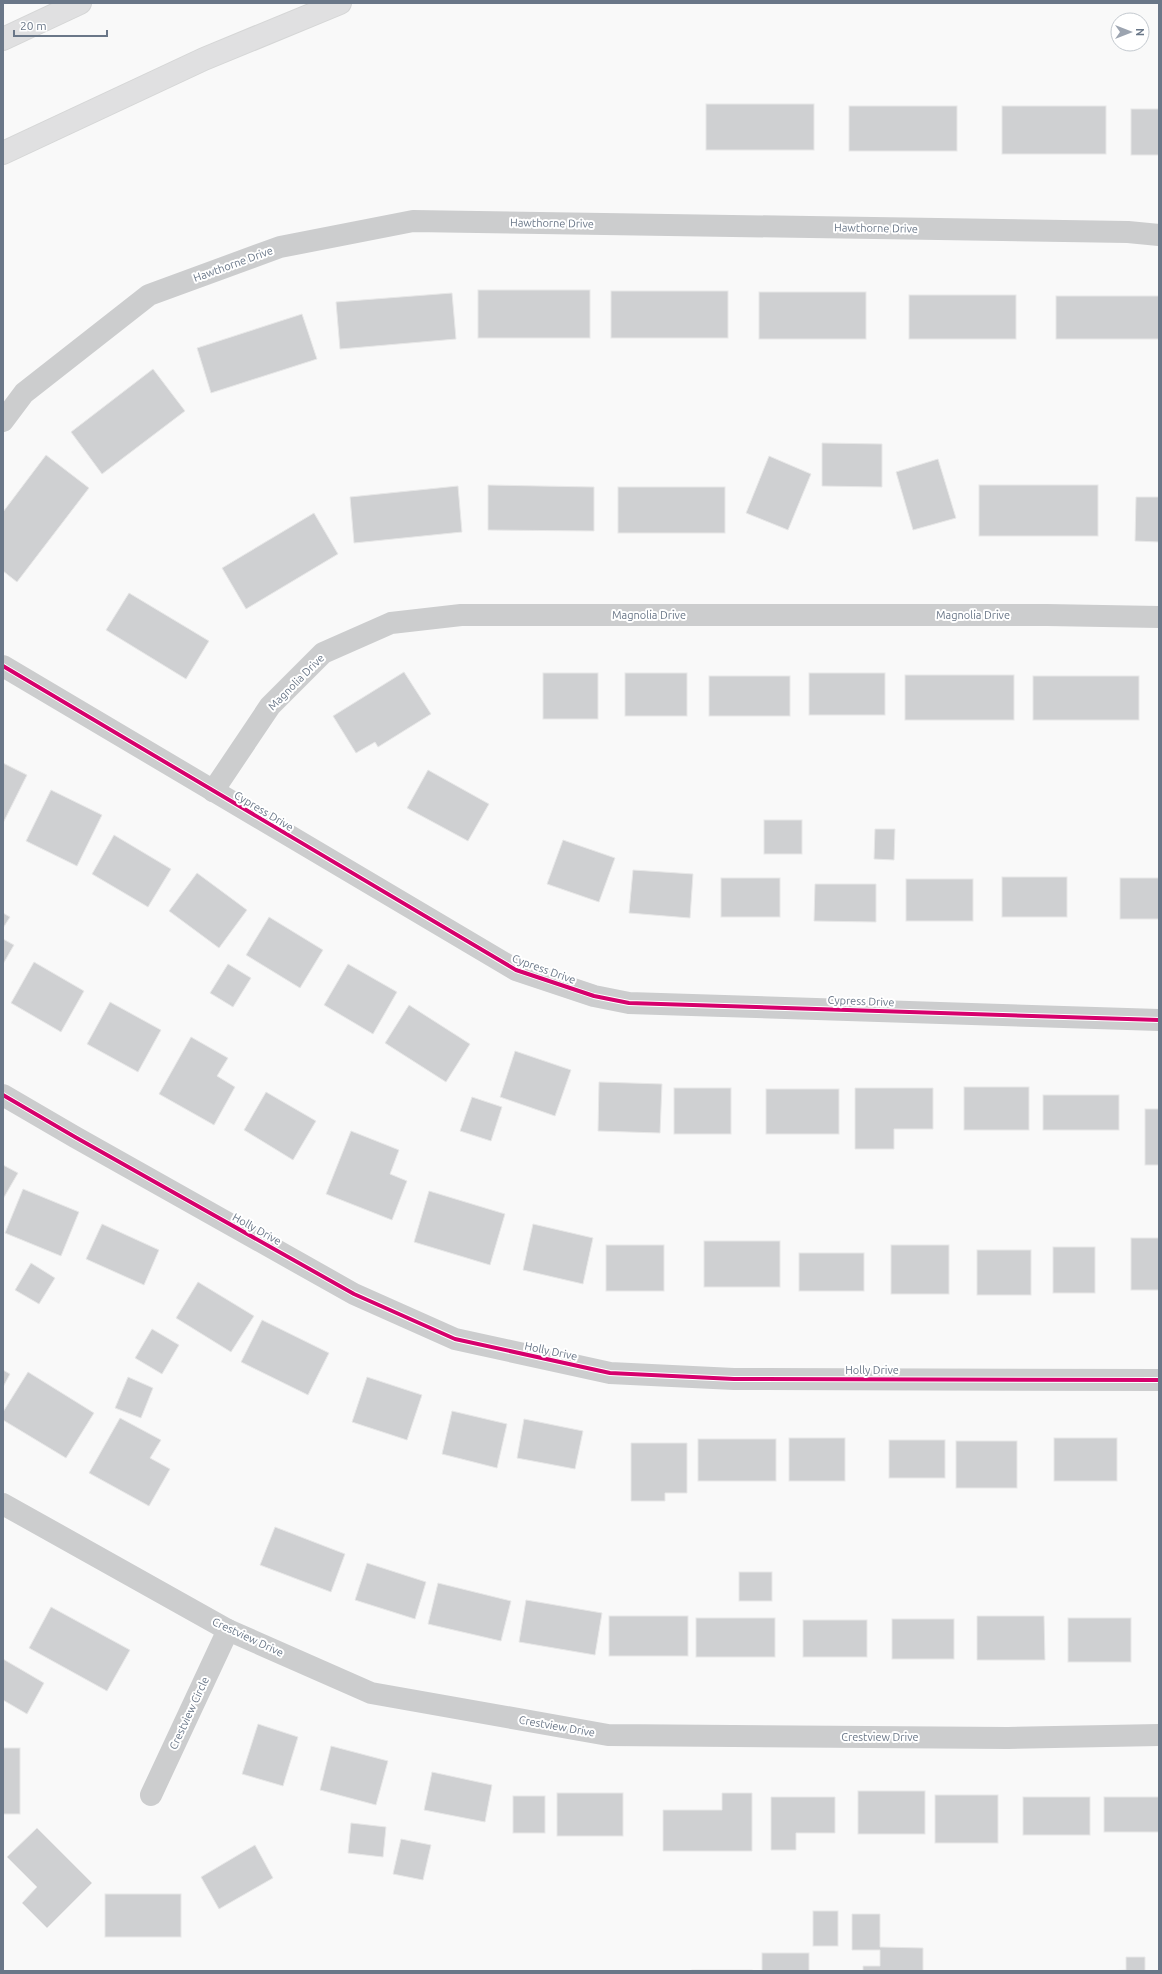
<svg xmlns="http://www.w3.org/2000/svg" width="1162" height="1974" viewBox="0 0 1162 1974" font-family="Ubuntu,sans-serif">
<rect width="100%" height="100%" fill="#f9f9f9"/>
<g fill="#cfd0d2" stroke="#e8e8e8">
<rect x="706" y="104" width="108" height="46"/>
<rect x="849" y="106" width="108" height="45"/>
<rect x="1002" y="106" width="104" height="48"/>
<rect x="1131" y="109" width="28" height="46"/>
<rect x="478" y="290" width="112" height="48"/>
<rect x="611" y="291" width="117" height="47"/>
<rect x="759" y="292" width="107" height="47"/>
<polygon points="452,293 456,339 340,349 336,302"/>
<rect x="909" y="295" width="107" height="44"/>
<rect x="1056" y="296" width="103" height="43"/>
<polygon points="302,314 317,359 211,393 197,348"/>
<polygon points="153,369 185,411 102,474 71,432"/>
<polygon points="822,443 882,444 882,487 822,486"/>
<polygon points="46,455 89,488 17,582 3,571 3,512"/>
<polygon points="769,456 811,474 788,530 746,513"/>
<polygon points="938,459 956,518 913,530 896,472"/>
<polygon points="488,485 594,487 594,531 488,530"/>
<rect x="979" y="485" width="119" height="51"/>
<polygon points="458,486 462,532 354,543 350,497"/>
<rect x="618" y="487" width="107" height="46"/>
<polygon points="1136,497 1159,497 1159,542 1135,541"/>
<polygon points="314,513 338,554 246,609 222,568"/>
<polygon points="129,593 209,641 186,679 106,630"/>
<polygon points="404,672 431,714 378,747 375,742 356,753 333,716"/>
<rect x="543" y="673" width="55" height="46"/>
<rect x="625" y="673" width="62" height="43"/>
<rect x="809" y="673" width="76" height="42"/>
<rect x="905" y="675" width="109" height="45"/>
<rect x="709" y="676" width="81" height="40"/>
<rect x="1033" y="676" width="106" height="44"/>
<polygon points="3,763 27,775 3,823"/>
<polygon points="428,770 489,804 468,841 407,808"/>
<polygon points="51,790 102,815 77,866 26,841"/>
<rect x="764" y="820" width="38" height="34"/>
<polygon points="875,829 895,829 894,860 874,859"/>
<polygon points="114,835 171,869 148,907 92,874"/>
<polygon points="563,840 615,858 599,902 547,884"/>
<polygon points="633,870 693,874 690,918 629,913"/>
<polygon points="197,873 247,910 219,948 169,911"/>
<rect x="1002" y="877" width="65" height="40"/>
<rect x="721" y="878" width="59" height="39"/>
<rect x="1120" y="878" width="39" height="41"/>
<rect x="906" y="879" width="67" height="42"/>
<polygon points="815,884 876,884 876,922 814,921"/>
<polygon points="3,913 10,917 3,928"/>
<polygon points="269,917 323,950 300,988 246,955"/>
<polygon points="3,939 14,945 3,964"/>
<polygon points="34,962 84,991 61,1032 11,1003"/>
<polygon points="228,964 251,978 233,1007 210,993"/>
<polygon points="348,964 397,992 373,1034 324,1005"/>
<polygon points="110,1002 161,1030 138,1072 87,1044"/>
<polygon points="409,1005 470,1044 446,1082 385,1043"/>
<polygon points="191,1037 228,1058 217,1076 235,1087 214,1125 159,1094"/>
<polygon points="515,1051 571,1070 555,1116 500,1097"/>
<polygon points="599,1082 662,1084 660,1133 598,1131"/>
<rect x="964" y="1087" width="65" height="43"/>
<rect x="674" y="1088" width="57" height="46"/>
<polygon points="855,1088 933,1088 933,1129 894,1129 894,1149 855,1149"/>
<rect x="766" y="1089" width="73" height="45"/>
<polygon points="266,1092 316,1121 293,1160 244,1130"/>
<rect x="1043" y="1095" width="76" height="35"/>
<polygon points="472,1097 502,1107 491,1141 460,1131"/>
<rect x="1145" y="1109" width="14" height="56"/>
<polygon points="351,1131 399,1150 390,1174 407,1181 392,1220 326,1194"/>
<polygon points="3,1165 18,1173 3,1199"/>
<polygon points="23,1189 79,1212 61,1256 5,1233"/>
<polygon points="429,1191 505,1214 490,1265 414,1242"/>
<polygon points="102,1224 159,1250 144,1285 86,1259"/>
<polygon points="533,1224 593,1238 583,1284 523,1270"/>
<rect x="1131" y="1238" width="28" height="52"/>
<rect x="704" y="1241" width="76" height="46"/>
<rect x="606" y="1245" width="58" height="46"/>
<rect x="891" y="1245" width="58" height="49"/>
<rect x="1053" y="1247" width="42" height="46"/>
<rect x="977" y="1250" width="54" height="45"/>
<rect x="799" y="1253" width="65" height="38"/>
<polygon points="31,1263 55,1278 39,1304 15,1290"/>
<polygon points="198,1282 254,1316 231,1352 176,1318"/>
<polygon points="262,1320 329,1353 308,1395 241,1362"/>
<polygon points="152,1329 179,1345 162,1374 135,1358"/>
<polygon points="3,1370 10,1374 3,1387"/>
<polygon points="28,1372 94,1413 66,1458 3,1420 3,1412"/>
<polygon points="128,1377 153,1388 141,1418 115,1408"/>
<polygon points="367,1377 422,1395 407,1440 352,1422"/>
<polygon points="452,1411 507,1424 497,1468 442,1454"/>
<polygon points="120,1418 161,1440 150,1458 170,1469 149,1506 89,1473"/>
<polygon points="524,1419 583,1431 575,1469 517,1458"/>
<rect x="789" y="1438" width="56" height="43"/>
<rect x="1054" y="1438" width="63" height="43"/>
<rect x="698" y="1439" width="78" height="42"/>
<rect x="889" y="1440" width="56" height="38"/>
<rect x="956" y="1441" width="61" height="47"/>
<polygon points="631,1443 687,1443 687,1493 665,1493 665,1501 631,1501"/>
<polygon points="275,1527 345,1554 331,1592 260,1565"/>
<polygon points="367,1563 426,1582 415,1619 355,1600"/>
<rect x="739" y="1572" width="33" height="29"/>
<polygon points="438,1583 511,1601 501,1641 428,1624"/>
<polygon points="526,1600 602,1613 595,1655 519,1642"/>
<polygon points="51,1607 130,1650 107,1691 29,1648"/>
<rect x="609" y="1616" width="79" height="40"/>
<polygon points="977,1616 1044,1616 1045,1660 977,1660"/>
<rect x="696" y="1618" width="79" height="39"/>
<rect x="1068" y="1618" width="63" height="44"/>
<rect x="892" y="1619" width="62" height="40"/>
<rect x="803" y="1620" width="64" height="37"/>
<polygon points="3,1659 44,1683 27,1714 3,1700"/>
<polygon points="258,1724 298,1737 283,1786 242,1774"/>
<polygon points="331,1746 388,1761 376,1805 320,1790"/>
<rect x="3" y="1748" width="17" height="66"/>
<polygon points="432,1772 492,1785 485,1822 424,1810"/>
<rect x="858" y="1791" width="67" height="43"/>
<rect x="557" y="1793" width="66" height="43"/>
<polygon points="722,1793 752,1793 752,1851 663,1851 663,1810 722,1810"/>
<rect x="935" y="1795" width="63" height="48"/>
<rect x="513" y="1796" width="32" height="37"/>
<polygon points="771,1797 835,1797 835,1833 796,1833 796,1850 771,1850"/>
<rect x="1023" y="1797" width="67" height="38"/>
<rect x="1104" y="1797" width="55" height="35"/>
<polygon points="351,1823 386,1827 383,1857 348,1853"/>
<polygon points="37,1828 92,1883 47,1928 22,1903 37,1887 7,1857"/>
<polygon points="401,1839 431,1845 423,1880 393,1874"/>
<polygon points="255,1845 273,1878 219,1909 201,1877"/>
<rect x="105" y="1894" width="76" height="43"/>
<rect x="813" y="1911" width="25" height="35"/>
<polygon points="852,1914 880,1914 880,1947 923,1948 923,1971 863,1971 863,1966 880,1966 880,1950 852,1950"/>
<rect x="762" y="1953" width="47" height="18"/>
<polygon points="1126,1957 1145,1957 1145,1971 1110,1971 1126,1970"/>
<rect x="692" y="1970" width="60" height="1"/>
</g>
<g fill="none" stroke-linecap="round" stroke-linejoin="round">
<defs>
<g id="highway">
<polyline points="3,39 80,3"/>
<polyline points="3,153 204,59 340,3"/>
</g>
</defs>
<use href="#highway" stroke="#d5d6d6" stroke-width="24"/>
<g stroke="#cccdce" stroke-width="22">
<polyline points="3,421 24,393 149,295 280,247 413,221 1128,232 1159,235"/>
<polyline points="3,666 516,970 594,996 629,1003 1159,1020"/>
<polyline points="213,791 270,706 323,653 391,623 461,615 1047,615 1159,617"/>
<polyline points="3,1095 75,1137 354,1294 455,1339 610,1373 734,1379 1159,1380"/>
<polyline points="3,1504 228,1630 371,1693 608,1735 1008,1738 1159,1735"/>
<polyline points="151,1795 228,1630"/>
</g>
<use href="#highway" stroke="#e0e0e1" stroke-width="22"/>
<defs>
<g id="cycleway">
<polyline points="3,666 516,970 594,996 629,1003 1159,1020"/>
<polyline points="3,1095 75,1137 354,1294 455,1339 610,1373 734,1379 1159,1380"/>
</g>
</defs>
<use href="#cycleway" stroke="#fff" stroke-width="6"/>
<use href="#cycleway" stroke="#d6006c" stroke-width="4"/>
</g>
<g text-anchor="middle" dominant-baseline="central" stroke-width="4" stroke-linejoin="round" paint-order="stroke">
<g font-size="11" fill="#6a7788" stroke="#fff">
<text transform="translate(552 223) rotate(1)">Hawthorne Drive</text>
<text transform="translate(876 228) rotate(1)">Hawthorne Drive</text>
<text transform="translate(233 264) rotate(-20)">Hawthorne Drive</text>
<text x="649" y="615">Magnolia Drive</text>
<text x="973" y="615">Magnolia Drive</text>
<text transform="translate(296 682) rotate(-45)">Magnolia Drive</text>
<text transform="translate(264 811) rotate(31)">Cypress Drive</text>
<text transform="translate(544 969) rotate(20)">Cypress Drive</text>
<text transform="translate(861 1001) rotate(2)">Cypress Drive</text>
<text transform="translate(257 1229) rotate(29)">Holly Drive</text>
<text transform="translate(551 1351) rotate(12)">Holly Drive</text>
<text x="872" y="1370">Holly Drive</text>
<text transform="translate(248 1637) rotate(25)">Crestview Drive</text>
<text transform="translate(189 1713) rotate(-65)">Crestview Circle</text>
<text transform="translate(557 1726) rotate(10)">Crestview Drive</text>
<text x="880" y="1737">Crestview Drive</text>
</g>
</g>
<rect width="1162" height="1974" fill="none" stroke="#6a7788" stroke-width="8"/>
<g transform="translate(1130 32) rotate(90)"><circle r="19" fill="#ffffff" stroke="#c3c9cf"/>
<path d="M0-3L7 15L0 10L-7 15Z" fill="#9ca4b0"/>
<text y="-6" font-size="11" font-weight="bold" text-anchor="middle" fill="#6a7788">N</text>
</g>
<path d="M14 30v6h93v-6" fill="none" stroke="#6a7788" stroke-width="2"/>
<text x="20" y="30" font-size="12" fill="#6a7788" stroke="#ffffff" stroke-width="3" paint-order="stroke">20 m</text>
</svg>
